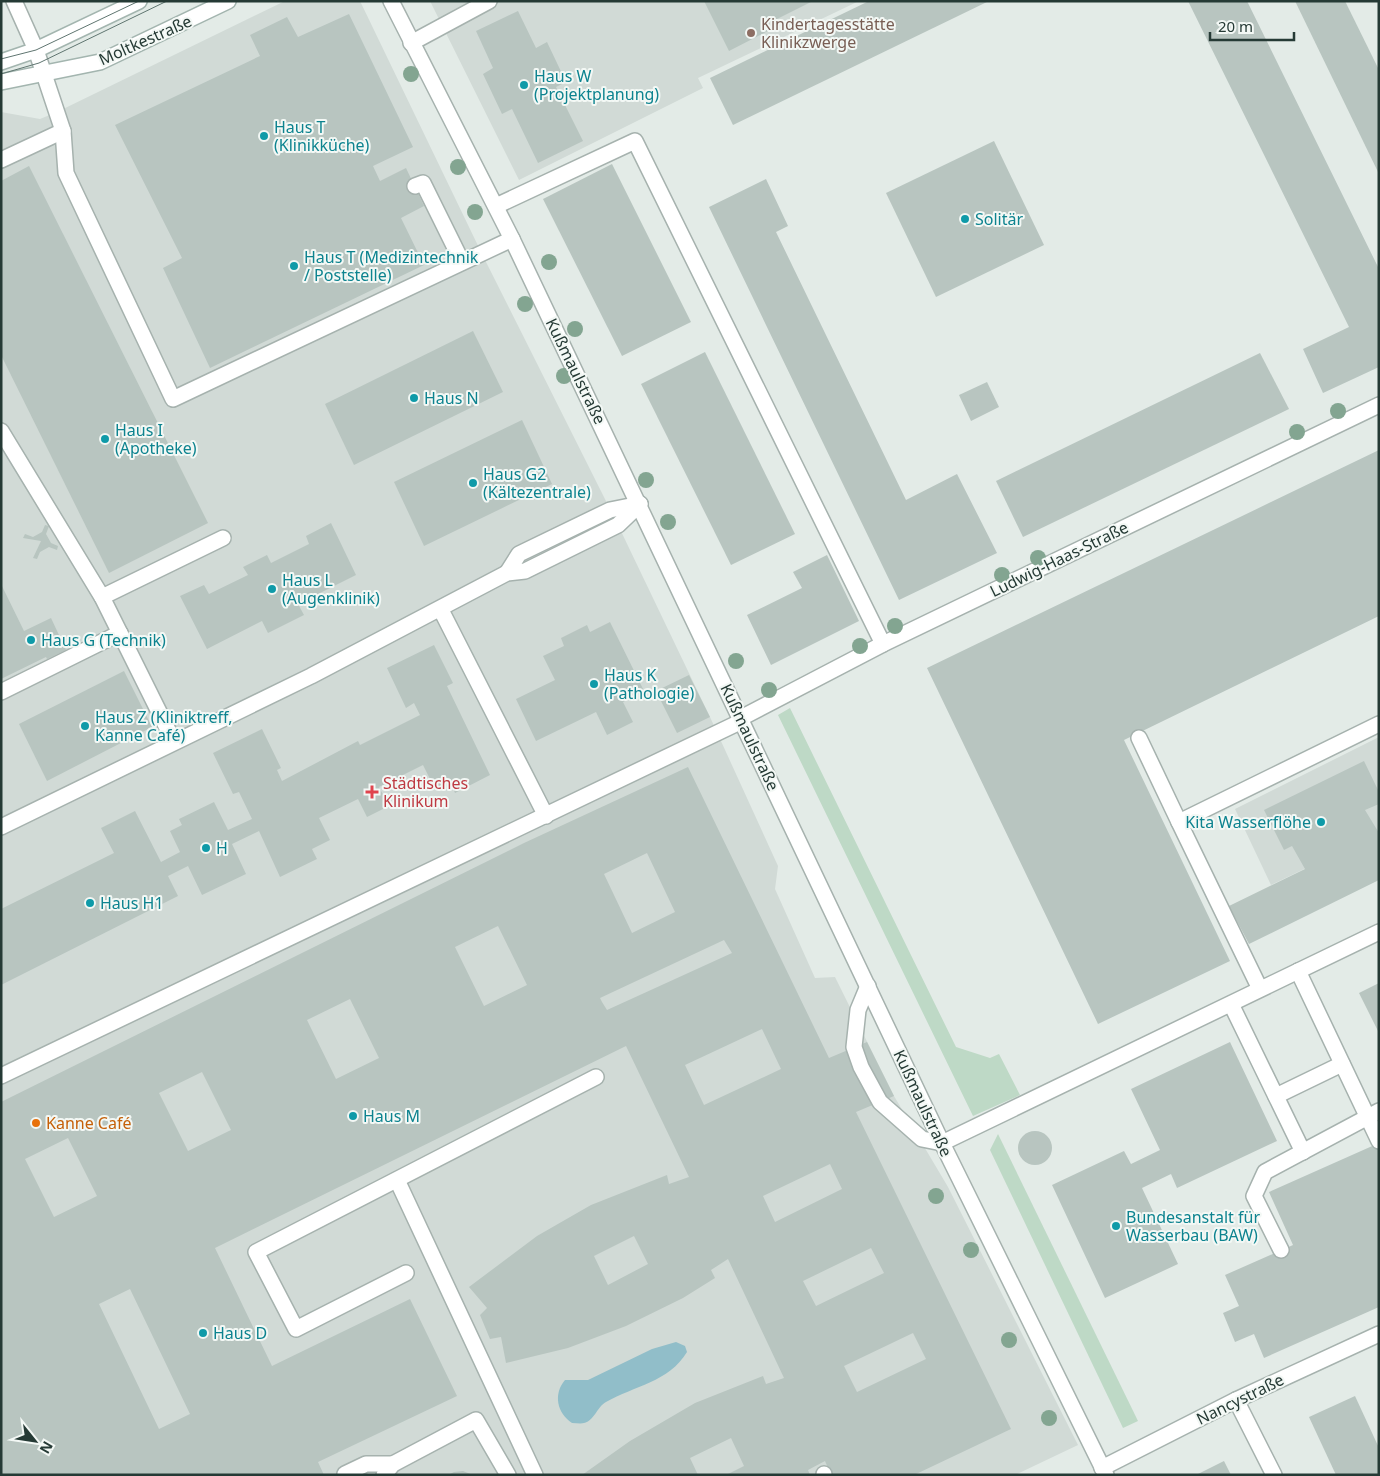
<svg xmlns="http://www.w3.org/2000/svg" width="1380" height="1476" viewBox="0 0 1380 1476" font-family="'Noto Sans',sans-serif">
<rect width="100%" height="100%" fill="#e3ebe7"/>
<g fill="#d1dad6">
<polygon points="285,1 360,1 482,254 618,525 710,717 778,866 775,889 815,978 835,977 894,1096 948,1187 1078,1445 1015,1475 1,1475 1,112 40,119 57,112"/>
<polygon points="430,1 859,1 698,78 703,88 519,180"/>
<polygon points="1379,737 1379,833 1271,885 1235,809"/>
</g>
<g fill="#bed9c6">
<polygon points="790,708 956,1047 990,1058 999,1054 1020,1095 973,1116 778,715"/>
<polygon points="998,1134 1138,1421 1123,1428 990,1150"/>
</g>
<path fill="#91bec9" d="M676,1342L685,1346L687,1352C669,1382 634,1386 606,1402C597,1407 594,1421 584,1423C581,1424 576,1423 572,1423C557,1413 553,1394 565,1380H588L652,1349Z"/>
<g fill="#b8c5c0" fill-rule="evenodd">
<polygon points="704,1 813,1 769,23 772,29 729,51"/>
<polygon points="869,1 989,1 733,125 710,78"/>
<polygon points="1188,1 1247,1 1379,269 1379,367 1323,393 1303,349 1349,327"/>
<polygon points="1295,1 1345,1 1379,70 1379,174"/>
<polygon points="518,11 536,48 547,42 566,82 556,87 583,141 538,163 512,109 502,114 483,74 493,68 476,31"/>
<polygon points="349,14 413,147 373,166 380,181 406,168 424,206 401,218 424,265 210,368 163,268 182,258 115,125 260,56 250,35 287,17 298,37"/>
<polygon points="994,141 1044,245 936,297 886,193"/>
<polygon points="612,164 691,322 622,356 543,199"/>
<polygon points="29,166 208,523 109,573 1,355 1,181"/>
<polygon points="766,179 788,226 776,232 906,500 957,474 997,553 899,600 709,207"/>
<polygon points="473,331 503,392 354,465 325,404"/>
<polygon points="705,352 795,534 731,565 641,384"/>
<polygon points="1260,353 1289,409 1023,537 996,481"/>
<polygon points="987,382 999,407 971,421 959,395"/>
<polygon points="522,420 552,484 424,546 394,482"/>
<polygon points="1379,450 1379,616 1124,740 1230,961 1098,1024 927,668"/>
<polygon points="331,523 356,575 298,604 304,615 268,633 262,621 207,649 180,596 204,585 209,594 248,575 243,567 267,555 271,563 309,544 306,536"/>
<polygon points="45,525 49,526 46,534 51,543 58,546 57,550 49,547 40,552 37,559 33,558 41,541 23,538 25,534 33,537 42,532"/>
<polygon points="827,555 859,621 771,665 747,615 802,588 793,572"/>
<polygon points="1,584 24,631 51,618 66,650 47,659 46,657 1,679"/>
<polygon points="610,622 644,691 623,702 633,722 607,735 596,712 536,741 516,699 555,680 543,656 564,646 561,638 587,625 590,632"/>
<polygon points="434,645 453,683 447,686 490,775 455,793 450,781 435,789 423,765 379,787 389,806 367,817 358,799 319,818 330,840 312,849 317,859 280,877 259,831 232,844 246,874 202,895 188,866 168,876 178,896 1,985 1,909 114,853 101,828 135,811 161,862 180,852 170,831 182,825 179,819 214,802 228,830 252,819 239,792 233,794 213,753 262,729 281,768 277,770 282,781 358,741 360,745 420,715 414,703 406,708 387,668"/>
<polygon points="124,671 152,727 47,781 19,724"/>
<polygon points="689,675 710,717 677,733 656,691"/>
<polygon points="1364,761 1379,792 1379,804 1365,810 1379,833 1379,880 1249,944 1229,906 1305,869 1292,846 1284,850 1264,810"/>
<path d="M688,767L829,1058L867,1042L894,1096L856,1112L1011,1429L914,1475H831L825,1461L808,1470L810,1475H726L744,1466L731,1438L690,1458L698,1475H582L630,1441L695,1403L763,1376L766,1384L784,1378L728,1259L711,1270L715,1278L683,1298L626,1326L568,1348L506,1363L501,1337L490,1339L480,1315L487,1308L469,1287L537,1236L591,1205L667,1175L669,1184L689,1177L626,1046L215,1248L272,1366L410,1299L457,1396L318,1462L324,1475H1V1102L524,843ZM647,853L675,912L632,933L604,874ZM498,926L527,985L484,1006L455,947ZM724,940L732,953L607,1010L602,1002L600,998ZM350,999L379,1058L336,1079L307,1020ZM762,1029L781,1069L704,1105L685,1065ZM202,1072L231,1130L188,1151L159,1093ZM68,1138L97,1196L54,1217L25,1159ZM830,1164L842,1189L775,1222L763,1196ZM634,1236L648,1264L608,1285L594,1256ZM871,1248L884,1273L816,1306L803,1281ZM130,1289L190,1414L159,1429L99,1304ZM913,1333L926,1359L857,1392L844,1366Z"/>
<polygon points="1379,983 1379,1033 1359,993"/>
<polygon points="1230,1042 1277,1141 1177,1188 1171,1174 1142,1188 1178,1264 1105,1298 1052,1185 1124,1151 1131,1164 1160,1150 1131,1089"/>
<circle cx="1035" cy="1148" r="17"/>
<polygon points="1379,1143 1379,1307 1264,1358 1254,1334 1235,1342 1223,1313 1239,1306 1225,1275 1293,1245 1269,1192"/>
<polygon points="1355,1396 1379,1448 1379,1475 1336,1475 1309,1417"/>
<polygon points="1224,1461 1231,1475 1196,1475"/>
<polygon points="463,1471 473,1475 448,1475 454,1472"/>
</g>
<g fill="none" stroke-linecap="round" stroke-linejoin="round">
<defs>
<g id="service">
<polyline points="411,43 489,1"/>
<polyline points="36,50 63,131 66,173 173,399 512,239"/>
<polyline points="1,160 63,131"/>
<polyline points="415,186 423,183 462,262"/>
<polyline points="496,206 635,141 883,644"/>
<polyline points="1,431 102,597 174,742"/>
<polyline points="507,573 519,554 610,510 640,504"/>
<polyline points="102,597 223,538"/>
<polyline points="441,610 546,816"/>
<polyline points="1,692 120,633"/>
<polyline points="1139,738 1179,822"/>
<polyline points="1,827 311,676 507,573 525,571 618,525 640,504"/>
<polyline points="1298,971 1379,1141"/>
<polyline points="868,986 858,1010 854,1047 861,1067 880,1102 922,1139 942,1143 1379,932"/>
<polyline points="1260,989 1179,822 1379,724"/>
<polyline points="1231,1004 1303,1152"/>
<polyline points="1,1076 742,721"/>
<polyline points="1276,1096 1342,1064"/>
<polyline points="397,1180 535,1475"/>
<polyline points="1281,1250 1254,1196 1265,1172 1379,1111"/>
<polyline points="406,1273 296,1329 256,1252 596,1077"/>
<polyline points="1236,1400 1274,1475"/>
<polyline points="345,1474 366,1464 393,1464"/>
<polyline points="824,1474 824,1475"/>
<polyline points="384,1475 393,1464 476,1420 508,1475"/>
</g>
<g id="minor">
<polyline points="741,718 883,644 1379,405"/>
<polyline points="1102,1468 1236,1400 1379,1334"/>
</g>
<g id="tertiary">
<polyline points="14,1 36,50"/>
<polyline points="391,1 512,239 942,1143 1106,1475"/>
</g>
<g id="secondary">
<polyline points="1,62 36,50 139,1"/>
<polyline points="1,82 100,62 228,1"/>
</g>
</defs>
<use href="#service" stroke="#a6b2ae" stroke-width="18"/>
<use href="#minor" stroke="#a6b2ae" stroke-width="18"/>
<use href="#tertiary" stroke="#a6b2ae" stroke-width="18"/>
<use href="#secondary" stroke="#a3b5af" stroke-width="18"/>
<use href="#service" stroke="#fff" stroke-width="15"/>
<use href="#minor" stroke="#fff" stroke-width="15"/>
<use href="#tertiary" stroke="#fff" stroke-width="15"/>
<use href="#secondary" stroke="#fff" stroke-width="15"/>
<g stroke="#5f7570" stroke-width="1">
<polyline points="1,59 36,50 139,1"/>
<polyline points="1,74 39,63 167,1"/>
</g>
</g>
<g fill="#83a591">
<circle cx="411" cy="74" r="8"/>
<circle cx="458" cy="167" r="8"/>
<circle cx="475" cy="212" r="8"/>
<circle cx="549" cy="262" r="8"/>
<circle cx="525" cy="304" r="8"/>
<circle cx="575" cy="329" r="8"/>
<circle cx="564" cy="376" r="8"/>
<circle cx="1338" cy="411" r="8"/>
<circle cx="1297" cy="432" r="8"/>
<circle cx="646" cy="480" r="8"/>
<circle cx="668" cy="522" r="8"/>
<circle cx="1038" cy="558" r="8"/>
<circle cx="1002" cy="575" r="8"/>
<circle cx="895" cy="626" r="8"/>
<circle cx="860" cy="646" r="8"/>
<circle cx="736" cy="661" r="8"/>
<circle cx="769" cy="690" r="8"/>
<circle cx="936" cy="1196" r="8"/>
<circle cx="971" cy="1250" r="8"/>
<circle cx="1009" cy="1340" r="8"/>
<circle cx="1049" cy="1418" r="8"/>
</g>
<circle fill="#8d6e63" stroke="#f3f8f5" stroke-width="2" cx="751" cy="33" r="5"/>
<g fill="#0f9aa8" stroke="#f3f8f5" stroke-width="2">
<circle cx="524" cy="85" r="5"/>
<circle cx="264" cy="136" r="5"/>
<circle cx="965" cy="219" r="5"/>
<circle cx="294" cy="266" r="5"/>
<circle cx="414" cy="398" r="5"/>
<circle cx="105" cy="439" r="5"/>
<circle cx="473" cy="483" r="5"/>
<circle cx="272" cy="589" r="5"/>
<circle cx="31" cy="640" r="5"/>
<circle cx="594" cy="684" r="5"/>
<circle cx="85" cy="726" r="5"/>
<circle cx="1321" cy="822" r="5"/>
<circle cx="206" cy="848" r="5"/>
<circle cx="90" cy="903" r="5"/>
<circle cx="353" cy="1116" r="5"/>
<circle cx="1116" cy="1226" r="5"/>
<circle cx="203" cy="1333" r="5"/>
</g>
<path fill="#e0444e" stroke="#f3f8f5" stroke-width="2" d="M369.5 784.5h5v5h5v5h-5v5h-5v-5h-5v-5h5z"/>
<circle fill="#e8710a" stroke="#f3f8f5" stroke-width="2" cx="36" cy="1123" r="5"/>
<g text-anchor="middle" dominant-baseline="central" stroke-width="4" stroke-linejoin="round" paint-order="stroke">
<g font-size="16" fill="#785e54" stroke="#f3f8f5" text-anchor="start">
<text x="761" y="24">Kindertagesstätte<tspan x="761" dy="18">Klinikzwerge</tspan></text>
</g>
<g font-size="16" fill="#253a35" stroke="#f3f8f5">
<text transform="translate(145 40) rotate(-24)">Moltkestraße</text>
<text transform="translate(576 371) rotate(64)">Kußmaulstraße</text>
<text transform="translate(1059 559) rotate(-26)">Ludwig-Haas-Straße</text>
<text transform="translate(750 737) rotate(65)">Kußmaulstraße</text>
<text transform="translate(923 1103) rotate(65)">Kußmaulstraße</text>
<text transform="translate(1240 1399) rotate(-26)">Nancystraße</text>
</g>
<g font-size="16" fill="#0d838f" stroke="#f3f8f5" text-anchor="start">
<text x="534" y="76">Haus W<tspan x="534" dy="18">(Projektplanung)</tspan></text>
<text x="274" y="127">Haus T<tspan x="274" dy="18">(Klinikküche)</tspan></text>
<text x="975" y="219">Solitär</text>
<text x="304" y="257">Haus T (Medizintechnik<tspan x="304" dy="18">/ Poststelle)</tspan></text>
<text x="424" y="398">Haus N</text>
<text x="115" y="430">Haus I<tspan x="115" dy="18">(Apotheke)</tspan></text>
<text x="483" y="474">Haus G2<tspan x="483" dy="18">(Kältezentrale)</tspan></text>
<text x="282" y="580">Haus L<tspan x="282" dy="18">(Augenklinik)</tspan></text>
<text x="41" y="640">Haus G (Technik)</text>
<text x="604" y="675">Haus K<tspan x="604" dy="18">(Pathologie)</tspan></text>
<text x="95" y="717">Haus Z (Kliniktreff,<tspan x="95" dy="18">Kanne Café)</tspan></text>
<text x="1311" y="822" text-anchor="end">Kita Wasserflöhe</text>
<text x="216" y="848">H</text>
<text x="100" y="903">Haus H1</text>
<text x="363" y="1116">Haus M</text>
<text x="1126" y="1217">Bundesanstalt für<tspan x="1126" dy="18">Wasserbau (BAW)</tspan></text>
<text x="213" y="1333">Haus D</text>
</g>
<g font-size="16" fill="#be3a42" stroke="#f3f8f5" text-anchor="start">
<text x="383" y="783">Städtisches<tspan x="383" dy="18">Klinikum</tspan></text>
</g>
<g font-size="16" fill="#c56008" stroke="#f3f8f5" text-anchor="start">
<text x="46" y="1123">Kanne Café</text>
</g>
</g>
<rect width="1380" height="1476" fill="none" stroke="#253a35" stroke-width="5"/>
<g transform="translate(35 1441) rotate(120)" stroke="#f3f8f5" stroke-width="4" paint-order="stroke">
<path d="M0-4L9 19L0 12L-9 19Z" fill="#253a35"/>
<text y="-8" font-size="14" font-weight="bold" text-anchor="middle" fill="#253a35">N</text>
</g>
<path d="M1210 32v8h84v-8" fill="none" stroke="#253a35" stroke-width="2.5"/>
<text x="1218" y="32" font-size="15" fill="#253a35" stroke="#f3f8f5" stroke-width="4" paint-order="stroke">20 m</text>
</svg>
